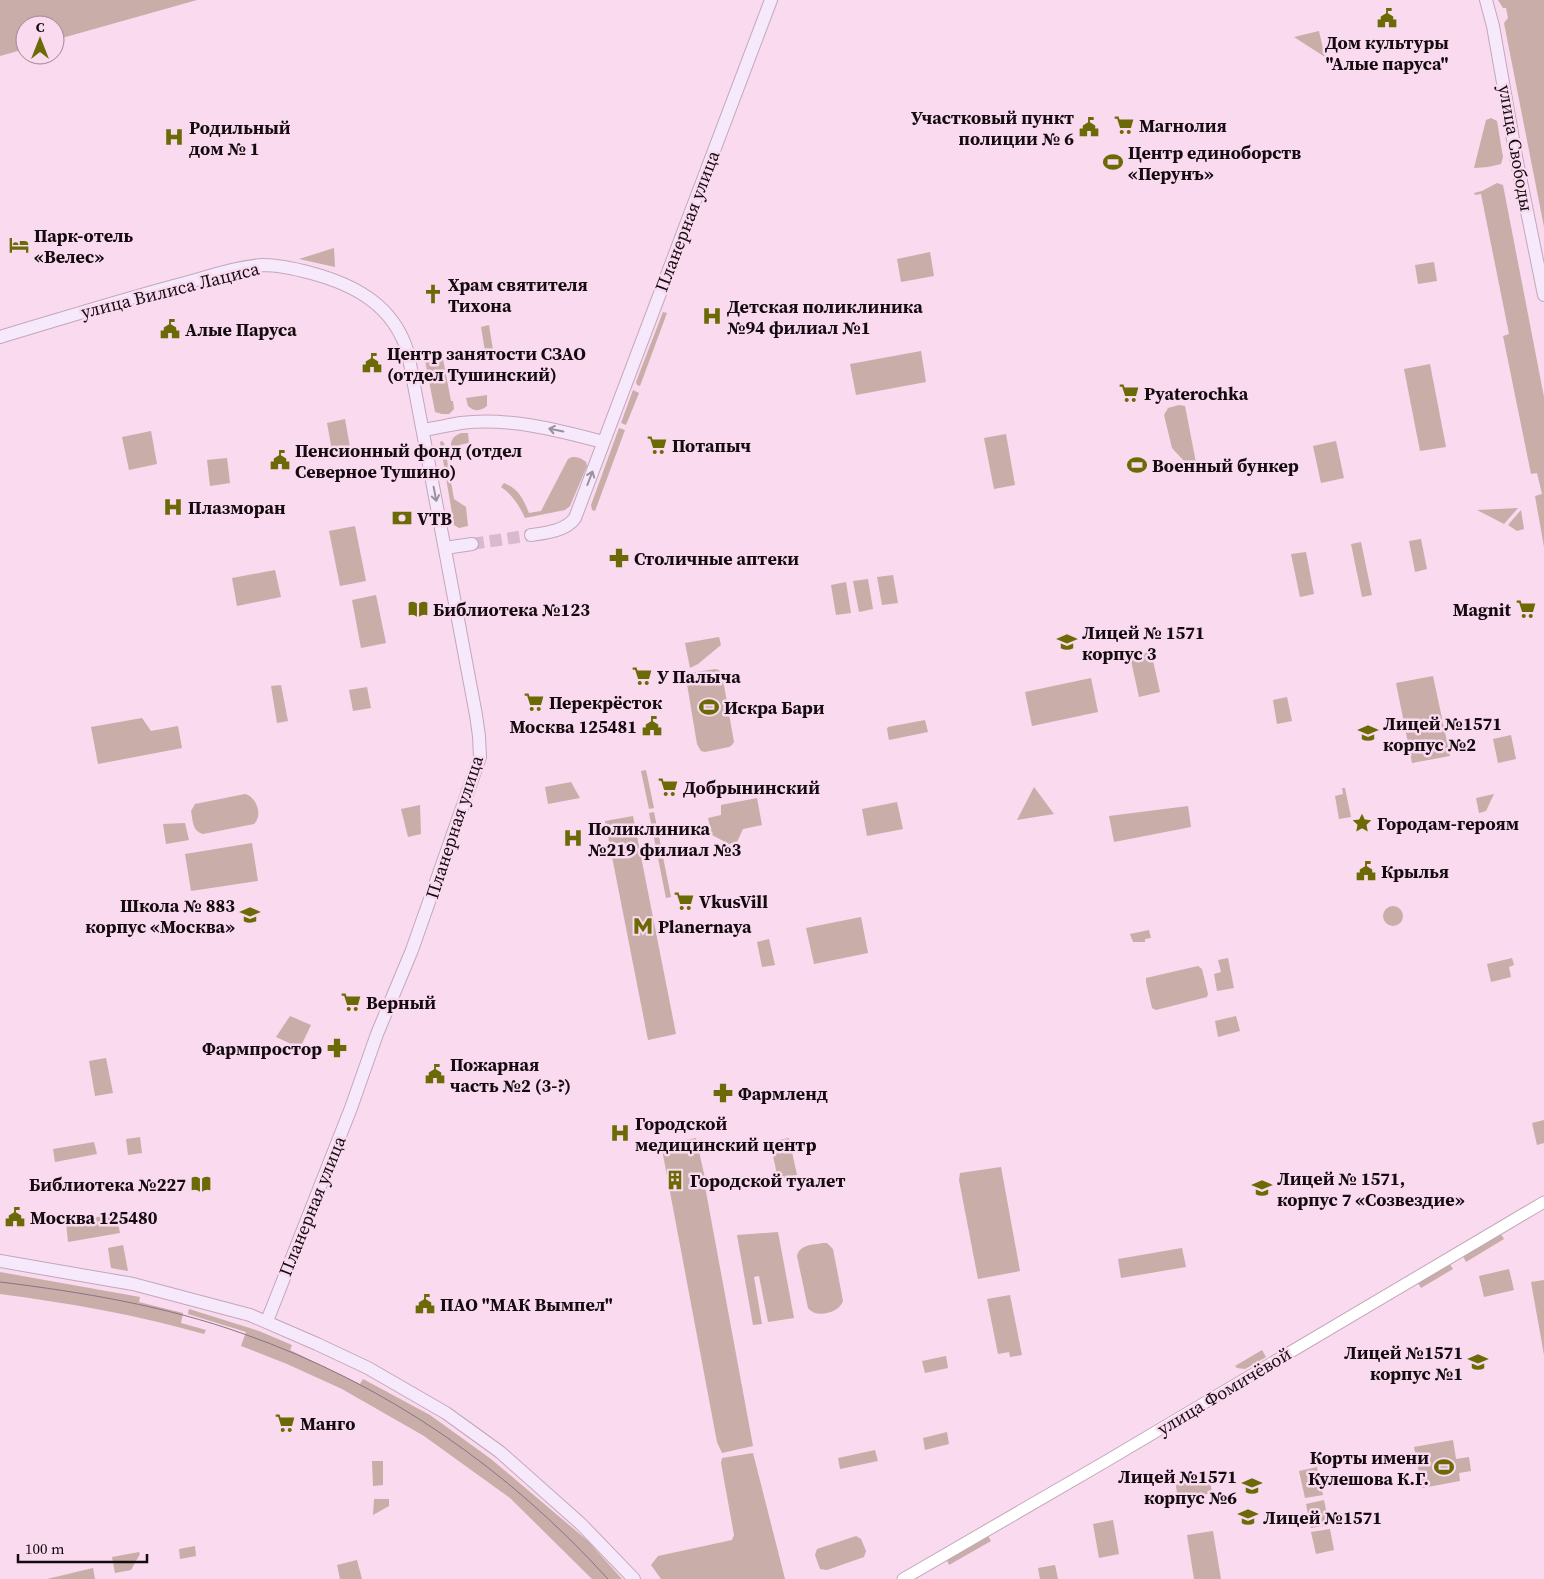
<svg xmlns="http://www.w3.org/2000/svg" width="1544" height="1579" viewBox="0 0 1544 1579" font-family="'Source Serif 4',serif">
<rect width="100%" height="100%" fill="#f9daee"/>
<g fill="#c8ada8">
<polygon points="0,0 197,0 55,40 55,25 25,25 25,49 0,56"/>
<polygon points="1498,0 1544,0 1544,227 1504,23 1508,18 1506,8 1503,8"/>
<polygon points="1319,31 1325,57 1294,37"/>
<polygon points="1491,118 1497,121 1503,157 1501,164 1488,167 1474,168 1486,120"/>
<polygon points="1497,183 1503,185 1544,397 1544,547 1535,496 1542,494 1537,473 1531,474 1503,336 1509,334 1481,194 1475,195 1474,193 1482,191"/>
<polygon points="334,248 335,267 299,259"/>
<polygon points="930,252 934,276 901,282 897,259"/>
<polygon points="1434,262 1437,281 1418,284 1415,265"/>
<polygon points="663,312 667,313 640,386 637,385 636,382"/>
<polygon points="489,325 494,356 486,357 481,327"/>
<polygon points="423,350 443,359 451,401 453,401 454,409 449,414 442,414 435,412"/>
<polygon points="921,351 926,382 856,395 850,364"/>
<polygon points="1430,364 1446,447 1420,451 1404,369"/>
<polygon points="633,390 639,393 626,425 621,423"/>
<path d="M487,395V406C481,411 474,412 468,406L466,398Z"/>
<polygon points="1179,405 1185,406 1198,473 1196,474 1172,448 1164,415 1168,408"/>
<polygon points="345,419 351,453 333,456 327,423"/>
<polygon points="619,428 625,430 595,511 592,510 591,505"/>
<polygon points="151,431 157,464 129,470 122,437"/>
<path d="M461,433H468L469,443L459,445L460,453L452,454C450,444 450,437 461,433Z"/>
<polygon points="1006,434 1015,485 994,489 984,438"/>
<polygon points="442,441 444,443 454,499 466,507 468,526 459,528 454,525 440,442"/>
<polygon points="1336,441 1344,478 1321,483 1313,446"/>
<path d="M572,457C578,457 581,458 586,462L587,466L570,506L565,510L525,518C520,507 512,494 501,487L504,483C519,489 523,499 529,513L541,511L568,459Z"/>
<polygon points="227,458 230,483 210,486 207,460"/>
<polygon points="1518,508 1504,524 1477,510"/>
<polygon points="1521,510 1524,529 1517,531 1508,525"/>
<polygon points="355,526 366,581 340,586 329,531"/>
<polygon points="1421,539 1427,569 1415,572 1409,541"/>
<polygon points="1361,542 1372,595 1362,597 1351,544"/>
<polygon points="1306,552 1314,594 1300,597 1291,554"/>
<polygon points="275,570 281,597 237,606 232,578"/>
<polygon points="893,575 898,603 882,605 877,577"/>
<polygon points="868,579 873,609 859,612 853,581"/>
<polygon points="846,582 851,613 836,615 831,585"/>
<polygon points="376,595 386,643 361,648 352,600"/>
<polygon points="719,637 721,645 698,664 690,668 685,643"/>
<polygon points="1151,652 1160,692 1139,697 1130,656"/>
<polygon points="715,669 719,670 722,674 734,742 732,745 729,747 705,752 701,751 697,744 686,678 690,673"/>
<polygon points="1433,676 1450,756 1412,763 1396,683"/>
<polygon points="1091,678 1098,712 1032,726 1025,692"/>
<polygon points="281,685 288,721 277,723 271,686"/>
<polygon points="367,687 371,708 353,711 349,690"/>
<polygon points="1287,697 1292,721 1277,724 1273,700"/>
<polygon points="142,718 151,731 178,726 182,748 98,764 91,727"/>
<polygon points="925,720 928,732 889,740 887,729 888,727"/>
<polygon points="1511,735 1516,759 1498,763 1493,739"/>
<polygon points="646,770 654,808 649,809 641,771"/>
<polygon points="571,782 580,798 548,804 545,787"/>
<polygon points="1034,787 1054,814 1017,820"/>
<polygon points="1342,788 1345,788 1351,817 1339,819 1335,796 1343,794"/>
<path d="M245,794C257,797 263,816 254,824L203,834C192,831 193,820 191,811L195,804Z"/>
<polygon points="1494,794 1486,811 1479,813 1476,798"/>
<polygon points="757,798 762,825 743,829 737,842 729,844 712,835 708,818 721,815 721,805"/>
<polygon points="897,802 903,829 867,836 862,809"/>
<polygon points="420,805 421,834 408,837 401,809"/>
<polygon points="1188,806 1191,827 1114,842 1109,816"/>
<polygon points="654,812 671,897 666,898 649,813"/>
<polygon points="633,816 676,1034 648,1040 605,821"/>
<polygon points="185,823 189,840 166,844 163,824"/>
<polygon points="252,843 258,881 191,891 185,854"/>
<circle cx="1393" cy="916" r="10"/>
<polygon points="861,917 868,953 814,964 806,928"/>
<polygon points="1149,930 1151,938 1145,939 1145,942 1133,942 1130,934"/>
<polygon points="769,939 775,965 762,967 757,942"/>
<polygon points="1228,958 1234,988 1217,991 1214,974 1221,972 1218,960"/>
<polygon points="1512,958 1514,965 1509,967 1511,977 1491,982 1487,964"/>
<polygon points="1198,966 1202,969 1208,994 1207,997 1156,1010 1152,1008 1146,982 1146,978"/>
<polygon points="290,1016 311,1025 300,1048 276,1037"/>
<polygon points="1236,1016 1240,1031 1218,1037 1215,1021"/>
<polygon points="106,1058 113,1093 95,1096 89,1061"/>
<polygon points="1544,1120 1544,1143 1537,1145 1532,1123"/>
<polygon points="140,1137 142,1153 128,1155 126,1139"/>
<polygon points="696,1138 705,1178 704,1181 753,1446 722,1453 717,1442 661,1144"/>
<polygon points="789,1138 797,1175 778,1179 770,1142"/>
<polygon points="94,1142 97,1154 55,1162 53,1149"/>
<polygon points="1001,1167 1020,1271 978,1279 959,1180 960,1173"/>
<polygon points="116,1214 120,1233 68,1242 66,1222"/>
<polygon points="778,1232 794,1318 768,1322 759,1276 754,1277 762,1324 753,1325 737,1235"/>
<polygon points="1500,1233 1504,1239 1466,1262 1463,1256"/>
<path d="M823,1243H827L833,1249L843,1301C839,1313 816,1319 808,1308L797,1256C800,1244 813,1245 823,1243Z"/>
<polygon points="123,1245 128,1271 111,1268 108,1248"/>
<polygon points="1182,1248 1186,1267 1121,1278 1118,1259"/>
<polygon points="1449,1263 1453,1269 1421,1288 1417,1281"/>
<polygon points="1509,1269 1514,1290 1484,1297 1479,1276"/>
<path d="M0,1272L140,1297L139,1302L183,1313L181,1323L206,1330L204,1334C137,1315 69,1303 0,1294Z"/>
<polygon points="1544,1280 1544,1355 1531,1282"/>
<polygon points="1010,1295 1022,1355 1010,1357 1009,1352 998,1354 987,1299"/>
<polygon points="189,1309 259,1331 292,1345 290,1350 360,1384 363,1379 430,1415 491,1459 588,1541 622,1579 592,1579 510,1498 424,1436 342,1389 287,1364 241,1346 246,1332 188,1314"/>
<polygon points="1262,1350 1266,1357 1245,1369 1237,1368 1235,1366"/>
<polygon points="946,1356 948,1368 925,1373 922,1361"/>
<polygon points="947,1432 949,1444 925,1450 923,1438"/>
<polygon points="1453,1440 1456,1459 1469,1457 1471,1471 1459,1473 1460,1481 1422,1488 1414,1447"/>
<polygon points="875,1450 878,1461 840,1469 838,1458"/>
<polygon points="753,1453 785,1579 661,1579 651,1565 658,1556 732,1540 734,1535 721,1463 722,1458"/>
<polygon points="372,1461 383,1461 383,1485 373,1486"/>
<polygon points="1317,1467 1323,1495 1305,1498 1299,1471"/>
<polygon points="1209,1474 1212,1493 1178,1499 1175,1480"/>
<polygon points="374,1499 389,1499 389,1506 373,1515"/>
<polygon points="1324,1500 1329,1525 1311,1528 1306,1504"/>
<polygon points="1113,1520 1119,1554 1099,1558 1093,1524"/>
<polygon points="1330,1529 1334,1550 1316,1554 1311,1532"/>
<polygon points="1213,1531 1221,1579 1194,1579 1187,1535"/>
<polygon points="856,1536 861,1539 866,1551 864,1557 827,1570 820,1569 815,1555 817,1549"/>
<polygon points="988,1536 991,1541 949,1565 947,1560"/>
<polygon points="195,1546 196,1556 180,1559 179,1549"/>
<polygon points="139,1552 140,1554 131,1570 115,1573 112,1557"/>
<polygon points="357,1560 362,1579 340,1579 337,1565"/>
<polygon points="1055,1565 1058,1579 1040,1579 1038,1568"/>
<polygon points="93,1568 95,1579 47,1579"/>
</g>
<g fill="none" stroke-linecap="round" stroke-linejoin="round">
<polyline stroke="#d7bbcd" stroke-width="12" stroke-dasharray="12 6" stroke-linecap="butt" points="472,544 531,535"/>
<defs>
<polyline id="tertiary" points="903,1579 1103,1463 1544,1202"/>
<g id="secondary">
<polyline points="1486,0 1493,26 1517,162 1544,295"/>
<path d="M0,337C60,319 121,300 181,284C208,277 235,267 263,265C278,265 296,269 311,273C356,285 394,306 408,353L476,715L479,736L480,757L412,950L377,1034L351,1108L267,1321"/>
<path d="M423,430C436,428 449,425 461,423C508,417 558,430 603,442"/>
<path d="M531,535C545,533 566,531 575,518L771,0"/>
<polyline points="445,548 472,544"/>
<polyline points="0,1261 133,1284 250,1315 317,1344 368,1368 446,1413 500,1452 581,1524 634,1579"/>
</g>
</defs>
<use href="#tertiary" stroke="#c4a7ba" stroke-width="13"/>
<use href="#secondary" stroke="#c4a7ba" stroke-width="14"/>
<use href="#tertiary" stroke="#fff" stroke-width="11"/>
<use href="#secondary" stroke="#f5e9fb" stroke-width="12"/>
<path stroke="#887481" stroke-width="1" d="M0,1282C82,1292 166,1306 244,1334C386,1384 507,1468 608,1579"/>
</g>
<defs><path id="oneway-shaft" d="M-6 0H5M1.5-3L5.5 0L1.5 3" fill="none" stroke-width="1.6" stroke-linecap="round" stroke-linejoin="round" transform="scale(1.25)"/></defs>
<g stroke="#9b909d">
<use href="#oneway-shaft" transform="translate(556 430) rotate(-168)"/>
<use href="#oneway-shaft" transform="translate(590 478) rotate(-69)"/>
<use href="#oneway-shaft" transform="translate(435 494) rotate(79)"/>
</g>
<defs>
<symbol id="civic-bare" viewBox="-9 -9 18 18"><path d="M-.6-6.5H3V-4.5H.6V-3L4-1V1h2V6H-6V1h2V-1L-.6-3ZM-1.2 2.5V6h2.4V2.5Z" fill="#6c6a07" stroke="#f9daee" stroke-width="2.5" paint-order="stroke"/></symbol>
<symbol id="supermarket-bare" viewBox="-9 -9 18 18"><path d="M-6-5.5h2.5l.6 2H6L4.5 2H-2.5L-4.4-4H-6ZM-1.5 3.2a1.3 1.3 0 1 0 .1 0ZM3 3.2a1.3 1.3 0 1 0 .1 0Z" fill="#6c6a07" stroke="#f9daee" stroke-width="2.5" paint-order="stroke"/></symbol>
<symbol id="hospital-bare" viewBox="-9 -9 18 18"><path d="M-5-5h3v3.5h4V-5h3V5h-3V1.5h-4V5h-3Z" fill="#6c6a07" stroke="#f9daee" stroke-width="2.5" paint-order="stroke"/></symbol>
<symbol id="stadium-bare" viewBox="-9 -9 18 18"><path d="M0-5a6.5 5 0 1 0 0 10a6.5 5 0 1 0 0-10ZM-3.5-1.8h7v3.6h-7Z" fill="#6c6a07" stroke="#f9daee" stroke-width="2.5" paint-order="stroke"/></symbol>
<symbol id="hotel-bare" viewBox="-9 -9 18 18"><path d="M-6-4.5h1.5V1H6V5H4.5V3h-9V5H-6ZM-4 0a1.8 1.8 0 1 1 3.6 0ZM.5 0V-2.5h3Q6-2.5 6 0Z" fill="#6c6a07" stroke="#f9daee" stroke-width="2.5" paint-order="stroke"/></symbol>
<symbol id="church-bare" viewBox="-9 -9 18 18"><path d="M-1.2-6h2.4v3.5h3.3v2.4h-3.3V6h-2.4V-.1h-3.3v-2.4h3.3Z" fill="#6c6a07" stroke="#f9daee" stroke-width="2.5" paint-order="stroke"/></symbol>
<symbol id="bank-bare" viewBox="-9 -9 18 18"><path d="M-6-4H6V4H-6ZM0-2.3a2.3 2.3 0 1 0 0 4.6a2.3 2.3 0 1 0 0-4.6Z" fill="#6c6a07" stroke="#f9daee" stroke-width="2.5" paint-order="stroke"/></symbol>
<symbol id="pharmacy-bare" viewBox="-9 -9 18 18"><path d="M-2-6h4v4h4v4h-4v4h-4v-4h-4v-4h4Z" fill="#6c6a07" stroke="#f9daee" stroke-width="2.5" paint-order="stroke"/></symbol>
<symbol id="library-bare" viewBox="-9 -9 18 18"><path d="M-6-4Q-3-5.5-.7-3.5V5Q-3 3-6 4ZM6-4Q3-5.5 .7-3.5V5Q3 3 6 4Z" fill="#6c6a07" stroke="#f9daee" stroke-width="2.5" paint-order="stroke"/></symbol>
<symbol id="school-bare" viewBox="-9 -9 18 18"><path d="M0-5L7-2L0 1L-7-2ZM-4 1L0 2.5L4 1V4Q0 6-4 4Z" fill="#6c6a07" stroke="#f9daee" stroke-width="2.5" paint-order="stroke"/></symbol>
<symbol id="sight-bare" viewBox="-9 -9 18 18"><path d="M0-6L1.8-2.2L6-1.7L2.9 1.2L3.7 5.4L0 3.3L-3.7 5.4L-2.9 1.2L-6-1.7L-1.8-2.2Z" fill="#6c6a07" stroke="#f9daee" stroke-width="2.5" paint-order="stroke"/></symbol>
<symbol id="metro-bare" viewBox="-9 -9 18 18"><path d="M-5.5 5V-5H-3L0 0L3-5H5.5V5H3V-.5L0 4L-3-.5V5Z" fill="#6c6a07" stroke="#f9daee" stroke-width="2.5" paint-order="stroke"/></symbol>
<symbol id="building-bare" viewBox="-9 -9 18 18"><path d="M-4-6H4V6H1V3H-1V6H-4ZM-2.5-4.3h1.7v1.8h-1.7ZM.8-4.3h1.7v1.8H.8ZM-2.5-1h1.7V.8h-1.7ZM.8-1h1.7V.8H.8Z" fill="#6c6a07" stroke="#f9daee" stroke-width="2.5" paint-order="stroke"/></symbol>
</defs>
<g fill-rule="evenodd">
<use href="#civic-bare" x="1373" y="4" width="28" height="28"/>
<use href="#supermarket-bare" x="1110" y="111" width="28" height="28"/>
<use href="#civic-bare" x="1075" y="113" width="28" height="28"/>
<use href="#hospital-bare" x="160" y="123" width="28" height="28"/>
<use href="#stadium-bare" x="1099" y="148" width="28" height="28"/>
<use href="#hotel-bare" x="5" y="231" width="28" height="28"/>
<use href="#church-bare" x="419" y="280" width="28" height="28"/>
<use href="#hospital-bare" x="698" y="302" width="28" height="28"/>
<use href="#civic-bare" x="156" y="315" width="28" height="28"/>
<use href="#civic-bare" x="358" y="349" width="28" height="28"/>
<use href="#supermarket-bare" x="1115" y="379" width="28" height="28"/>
<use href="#supermarket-bare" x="643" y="431" width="28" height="28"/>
<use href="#civic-bare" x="266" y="446" width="28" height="28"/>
<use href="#stadium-bare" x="1123" y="451" width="28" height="28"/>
<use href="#hospital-bare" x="159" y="493" width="28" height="28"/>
<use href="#bank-bare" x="388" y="504" width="28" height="28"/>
<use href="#pharmacy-bare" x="605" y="544" width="28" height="28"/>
<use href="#library-bare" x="404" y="595" width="28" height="28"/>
<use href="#supermarket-bare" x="1512" y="595" width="28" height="28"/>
<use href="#school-bare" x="1053" y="628" width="28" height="28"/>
<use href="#supermarket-bare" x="628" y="662" width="28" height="28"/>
<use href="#supermarket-bare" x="520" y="688" width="28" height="28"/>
<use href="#stadium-bare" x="695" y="693" width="28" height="28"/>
<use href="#civic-bare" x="638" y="712" width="28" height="28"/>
<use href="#school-bare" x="1354" y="719" width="28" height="28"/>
<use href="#supermarket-bare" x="654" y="773" width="28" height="28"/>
<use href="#sight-bare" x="1348" y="809" width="28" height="28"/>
<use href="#hospital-bare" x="559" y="824" width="28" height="28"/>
<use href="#civic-bare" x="1352" y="857" width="28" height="28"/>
<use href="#supermarket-bare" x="670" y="887" width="28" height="28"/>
<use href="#school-bare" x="236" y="901" width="28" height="28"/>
<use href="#metro-bare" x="629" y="912" width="28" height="28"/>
<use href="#supermarket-bare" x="337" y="988" width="28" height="28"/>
<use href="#pharmacy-bare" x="323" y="1034" width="28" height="28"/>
<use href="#civic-bare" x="421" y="1060" width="28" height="28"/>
<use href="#pharmacy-bare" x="709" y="1079" width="28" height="28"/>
<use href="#hospital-bare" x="606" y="1119" width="28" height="28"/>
<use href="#building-bare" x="661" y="1166" width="28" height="28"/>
<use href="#library-bare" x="187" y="1170" width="28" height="28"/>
<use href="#school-bare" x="1248" y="1174" width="28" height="28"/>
<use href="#civic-bare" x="1" y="1203" width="28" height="28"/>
<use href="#civic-bare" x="411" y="1290" width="28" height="28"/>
<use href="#school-bare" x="1464" y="1348" width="28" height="28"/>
<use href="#supermarket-bare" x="271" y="1409" width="28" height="28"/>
<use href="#stadium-bare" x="1430" y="1453" width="28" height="28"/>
<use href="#school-bare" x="1238" y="1472" width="28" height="28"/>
<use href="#school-bare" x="1234" y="1503" width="28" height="28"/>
</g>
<g text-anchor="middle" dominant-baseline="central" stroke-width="5" stroke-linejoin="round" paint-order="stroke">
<g font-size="18" font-weight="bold" fill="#140b11" stroke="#f9daee" text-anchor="start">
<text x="1387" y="42" text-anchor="middle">Дом культуры<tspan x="1387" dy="21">"Алые паруса"</tspan></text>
<text x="1074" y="117" text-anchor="end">Участковый пункт<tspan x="1074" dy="21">полиции № 6</tspan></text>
<text x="1139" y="125">Магнолия</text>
<text x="189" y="127">Родильный<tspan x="189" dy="21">дом № 1</tspan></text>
<text x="1128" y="152">Центр единоборств<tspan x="1128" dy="21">«Перунъ»</tspan></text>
<text x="34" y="235">Парк-отель<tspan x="34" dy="21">«Велес»</tspan></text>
<text x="448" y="284">Храм святителя<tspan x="448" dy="21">Тихона</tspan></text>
<text x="727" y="306">Детская поликлиника<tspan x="727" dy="21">№94 филиал №1</tspan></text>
<text x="185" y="329">Алые Паруса</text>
<text x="387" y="353">Центр занятости СЗАО<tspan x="387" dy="21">(отдел Тушинский)</tspan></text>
<text x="1144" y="393">Pyaterochka</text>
<text x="672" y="445">Потапыч</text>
<text x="295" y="450">Пенсионный фонд (отдел<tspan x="295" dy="21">Северное Тушино)</tspan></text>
<text x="1152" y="465">Военный бункер</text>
<text x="188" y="507">Плазморан</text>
<text x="417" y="518">VTB</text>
<text x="634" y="558">Столичные аптеки</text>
<text x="433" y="609">Библиотека №123</text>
<text x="1511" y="609" text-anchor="end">Magnit</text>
<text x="1082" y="632">Лицей № 1571<tspan x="1082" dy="21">корпус 3</tspan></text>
<text x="657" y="676">У Палыча</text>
<text x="549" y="702">Перекрёсток</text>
<text x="724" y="707">Искра Бари</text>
<text x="1383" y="723">Лицей №1571<tspan x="1383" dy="21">корпус №2</tspan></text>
<text x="637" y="726" text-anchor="end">Москва 125481</text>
<text x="683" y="787">Добрынинский</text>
<text x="1377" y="823">Городам-героям</text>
<text x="588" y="828">Поликлиника<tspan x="588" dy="21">№219 филиал №3</tspan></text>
<text x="1381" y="871">Крылья</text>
<text x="699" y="901">VkusVill</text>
<text x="235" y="905" text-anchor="end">Школа № 883<tspan x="235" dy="21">корпус «Москва»</tspan></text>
<text x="658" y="926">Planernaya</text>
<text x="366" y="1002">Верный</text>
<text x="322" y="1048" text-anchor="end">Фармпростор</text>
<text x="450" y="1064">Пожарная<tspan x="450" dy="21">часть №2 (3-?)</tspan></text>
<text x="738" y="1093">Фармленд</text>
<text x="635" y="1123">Городской<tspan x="635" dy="21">медицинский центр</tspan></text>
<text x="1277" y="1178">Лицей № 1571,<tspan x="1277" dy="21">корпус 7 «Созвездие»</tspan></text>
<text x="690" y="1180">Городской туалет</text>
<text x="186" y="1184" text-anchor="end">Библиотека №227</text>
<text x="30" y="1217">Москва 125480</text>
<text x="440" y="1304">ПАО "МАК Вымпел"</text>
<text x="1463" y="1352" text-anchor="end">Лицей №1571<tspan x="1463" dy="21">корпус №1</tspan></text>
<text x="300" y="1423">Манго</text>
<text x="1429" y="1457" text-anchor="end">Корты имени<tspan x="1429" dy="21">Кулешова К.Г.</tspan></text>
<text x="1237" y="1476" text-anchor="end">Лицей №1571<tspan x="1237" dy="21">корпус №6</tspan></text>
<text x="1263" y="1517">Лицей №1571</text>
</g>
<g font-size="18" fill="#140b11" stroke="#f9daee">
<text transform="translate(1516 148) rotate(80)">улица Свободы</text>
<text transform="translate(687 221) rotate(-69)">Планерная улица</text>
<text transform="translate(170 290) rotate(-14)">улица Вилиса Лациса</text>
<text transform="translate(454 827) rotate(-72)">Планерная улица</text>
<text transform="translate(312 1206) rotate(-68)">Планерная улица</text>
<text transform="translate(1224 1391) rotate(-31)">улица Фомичёвой</text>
</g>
</g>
<g transform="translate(40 40)"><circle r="24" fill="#f9daee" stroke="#9d8796"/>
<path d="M0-4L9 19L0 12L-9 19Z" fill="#6c6a07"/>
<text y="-8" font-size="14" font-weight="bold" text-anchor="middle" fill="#140b11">С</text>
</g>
<path d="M18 1554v8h129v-8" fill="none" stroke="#140b11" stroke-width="2.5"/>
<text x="25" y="1554" font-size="15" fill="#140b11" stroke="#f9daee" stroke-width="4" paint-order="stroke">100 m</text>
</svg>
